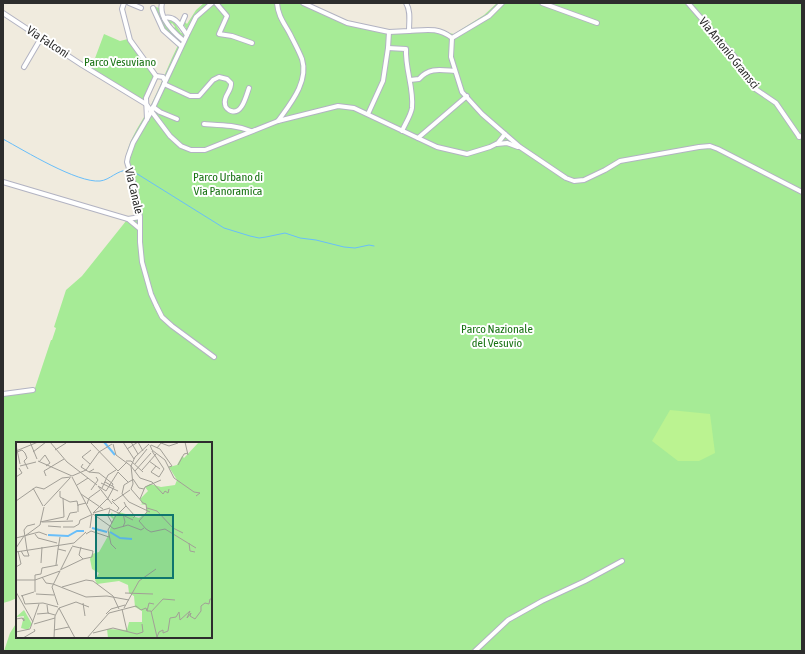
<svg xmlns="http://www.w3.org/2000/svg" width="805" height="654" viewBox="0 0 805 654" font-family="'Asap Condensed',sans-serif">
<rect width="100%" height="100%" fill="#f0ebde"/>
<g fill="#a6eb96">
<path d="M204,3H305L356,24L390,30L430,28L443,30L449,33L454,34L484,15L497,3H802V651H4L10,633L17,622V637H211V443H17V598L10,601L3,603V393L35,388L51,340H52L56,328L54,327L66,290L82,276L126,221L137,215V209L126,165C124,145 142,122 151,105C161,85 169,63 179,43L164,28L155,8L156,7L159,8L161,13L160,14L164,24H165L180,39L179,41L182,37L173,29L175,27L172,23L170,25L167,19H169V20L171,21L172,19L178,23L176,25L181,33H183L186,28L183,24L185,19H186L185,22L187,24L196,10Z"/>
<polygon points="104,34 120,41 128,39 155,75 144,101 91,69"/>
</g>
<polygon fill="#bbf391" points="670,410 710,414 715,453 699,461 678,461 652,441"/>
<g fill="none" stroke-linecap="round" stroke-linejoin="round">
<g stroke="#68befa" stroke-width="1">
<path d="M3,139C25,151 77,183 100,181C110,180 117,170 128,170"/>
<polyline points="131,170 224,228 250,236 259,238 266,237 285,233 300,238 316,240 344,247 355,248 369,245 374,246"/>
</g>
<defs>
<g id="street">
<polyline points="124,3 122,9 130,40 156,76 163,77 165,81"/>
<polyline points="129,3 141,8"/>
<path d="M162,3C158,18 173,32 184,41"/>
<polyline points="212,3 196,17 188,33 151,112 133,143 128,157 127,162 135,188 140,217 140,242 142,262 151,294 156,305 162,317 172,326 214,357"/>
<polyline points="216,3 227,16 219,34 232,36 252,43"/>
<path d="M277,3C278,16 284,23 290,34C294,42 299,51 302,59C309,82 290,104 278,121"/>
<polyline points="303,3 347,23 389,32 388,48 383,81 368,114"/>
<polyline points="502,3 489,16 452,38 451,57 462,92 482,114 520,147 566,178 574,181 584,180 605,170 620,161 699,147 710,146 718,149 802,192"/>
<polyline points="542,3 597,23"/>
<polyline points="688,3 735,57 754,88 776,103 798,135 799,137 802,136"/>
<polyline points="153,8 163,30 181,46"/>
<polyline points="3,13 82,65 146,104 170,136 181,146 191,150 205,150 278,121 338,106 354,108 437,147 467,154 490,147 498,143 505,134"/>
<path d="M164,18C176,15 181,27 187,35"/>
<polyline points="181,25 185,16"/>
<path d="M409,31C426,30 438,27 452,38"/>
<path d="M389,32L409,31C409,21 411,11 406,3"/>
<path d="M388,48L406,49C405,69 414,88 412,108C411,115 405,124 402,131"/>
<polyline points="24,67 41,38"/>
<path d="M410,80L419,79C429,67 441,70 455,71"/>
<path d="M164,84L190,96H199L213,80L219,77L227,79L231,83C232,91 223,96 225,104C225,107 228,110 231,111C242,115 246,96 249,88"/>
<polyline points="153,107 160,112 177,119"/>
<polyline points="147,119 146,98 156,76"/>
<path d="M204,124C220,125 236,125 251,131"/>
<polyline points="418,138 467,96"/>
<polyline points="497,144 507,143 518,147"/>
<polyline points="3,182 128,219 140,229"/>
<polyline points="128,219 140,217"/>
<polyline points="3,394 33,390"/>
<polyline points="475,651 508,620 542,601 585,581 622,561"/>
</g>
</defs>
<use href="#street" stroke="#b2b3c2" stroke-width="6"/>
<use href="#street" stroke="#fff" stroke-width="4"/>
</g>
<g text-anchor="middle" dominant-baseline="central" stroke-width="4" stroke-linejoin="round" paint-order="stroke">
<g font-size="12" fill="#2d2d2d" stroke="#fff">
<text transform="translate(48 42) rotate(33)">Via Falconi</text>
<text transform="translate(729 53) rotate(51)">Via Antonio Gramsci</text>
<text transform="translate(134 191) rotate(77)">Via Canale</text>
</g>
<g font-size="12" fill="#197314" stroke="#fff">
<text x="120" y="62">Parco Vesuviano</text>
<text x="228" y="177">Parco Urbano di<tspan x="228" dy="14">Via Panoramica</tspan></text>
<text x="497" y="329">Parco Nazionale<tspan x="497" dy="14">del Vesuvio</tspan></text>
</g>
</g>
<g transform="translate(16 442)">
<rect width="196" height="196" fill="#f0ebde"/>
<path d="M183,0H196V196H92L91,187L111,188L113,180H126V169L119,165L118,154L113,151L112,143L103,139L81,142L79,138L83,131L76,127L74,117L76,112L83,110L92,94L97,77L94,74L96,70L97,75L103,70L123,76L131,70L130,63L123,62H126L124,57L132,49L129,45L134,42L145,45L159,43L161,38L153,25L161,23L166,14L168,16ZM8,168L16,182L12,188L5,186L8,174L0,175Z" fill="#a6eb96"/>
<path fill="none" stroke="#68befa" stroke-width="2" d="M88,0L99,13M76,86L91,90M94,90L104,96L116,97M32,93L52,94L61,89H68"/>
<path fill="none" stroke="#a29f97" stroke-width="1" d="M14,0L21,17M34,0L51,20L81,43M74,0L102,29M107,0L118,17M115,0L122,12M169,0L172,13M97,2L100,13L115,24M0,3L4,22M134,3L136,8L149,18L158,36L178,50L184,51L180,54M135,3L144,7L156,24L153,25M141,6L145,1L153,4L162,1M111,7L122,0L127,9M39,8L50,1M0,9L22,0M136,9L148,27L143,35L135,30L140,24M1,10L6,8L9,11L11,16L8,19L12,27M17,10L30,0M22,19L56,34M110,19H115L127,30M133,19L144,27M23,20L29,13L34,21L30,24M67,22L65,25L73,30L78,27M74,22L66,15L75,8M119,22L131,7M162,23L168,12L172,11M4,24L20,20M115,24L124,36L136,40L147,52L149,49L152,51L153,47M126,28L140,12M102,29L111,20M119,29L135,11M73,30L83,31L97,42L96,44M102,30L112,40M30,34L28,29L48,17M56,34L70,28L83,10L96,2M0,35L6,31L3,26M56,35L76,73M117,37L123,46L128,47M89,40L98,45L91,58M85,41L102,49M61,43L72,36M82,44L90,49L102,30M82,44L96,62M17,46L27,64M86,46L92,33L100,28M75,48L82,38L80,35M44,49V55L54,60L61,59L62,64M65,52L87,67M106,52L113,60L134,70M106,52L108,43L116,38M96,57L98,59L114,48M124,57L129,45L145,38M0,59L20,45L28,47L46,36L55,35M96,59L103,66L101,69M71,62L73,56L84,48M28,64L54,36M110,64L119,74L117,76M131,66L141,69L157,86L167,91M94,67L117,78M94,67L92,74L96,81M62,70V63L70,61M131,70L130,62L127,61L115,47L117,42L115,24L119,15L133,2M131,70L123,79L130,87L135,90L149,87L180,106M77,71L91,57M77,71L94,66M77,72L98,87L112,83L125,88L128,86M107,72L109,80L107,85M51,78L54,71L61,70M24,80L48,75L47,56M26,80L57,79M32,84L45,85M47,85H58L63,82L64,78L75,73M74,86L76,72M19,92L22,96L41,101M70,92L75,89L93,95M9,94L24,83L28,65M44,95L42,107L50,109M0,96L23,90L31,93M58,101L70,90M173,101L174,109L179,110M65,105L63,113L67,117M0,106L8,94M100,107L95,102L92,88L99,75L110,64L108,60M11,108L8,88L11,84L19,82M5,109L8,114H13L11,108M0,110L58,101M25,121L26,105M40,123L42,107M42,123L26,126L25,132L19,133V138L44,129M0,125L5,122L2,109M45,127L56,105M44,128L67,117L76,115L77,109L56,104M26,135L30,141L37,142L70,155L91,154L113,158M0,138H19V150M46,145L70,138L77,139L97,154L103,167M0,150L17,180M109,151L137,152M20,152L38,153M6,153L9,162L27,161L42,165M5,154L18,150M67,161L69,174M31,163L32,171L39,173M42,163L36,145L44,129M108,166L123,139L140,127M106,167L111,189M44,168L43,166L60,160L73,165M44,168L59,196M131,169L133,161L138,162M135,170L147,157L159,158M21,172L33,171M90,172L95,167L109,163M0,177L6,176L8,179V177L6,176M18,182L39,176M38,188L53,185M0,190L14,187L23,162M77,191L97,186L121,192L127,190L126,182M147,191L152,189L154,176L160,175L163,170L164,178L174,169L171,176L175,171L174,174L179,177L185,169V164L189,161L193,162L194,157H196M7,196L19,189L18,187M38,196L39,174L43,166M71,196L93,171L120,164L125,168L130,166L131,169H135L141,195L143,190L147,188V191"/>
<path fill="#0f766e" fill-opacity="0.15" stroke="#0f766e" stroke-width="2" d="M80,73H157V136H80Z"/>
<rect width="196" height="196" fill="none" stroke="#2d2d2d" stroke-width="2"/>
</g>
<rect width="805" height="654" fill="none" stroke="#2d2d2d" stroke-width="8"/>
</svg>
